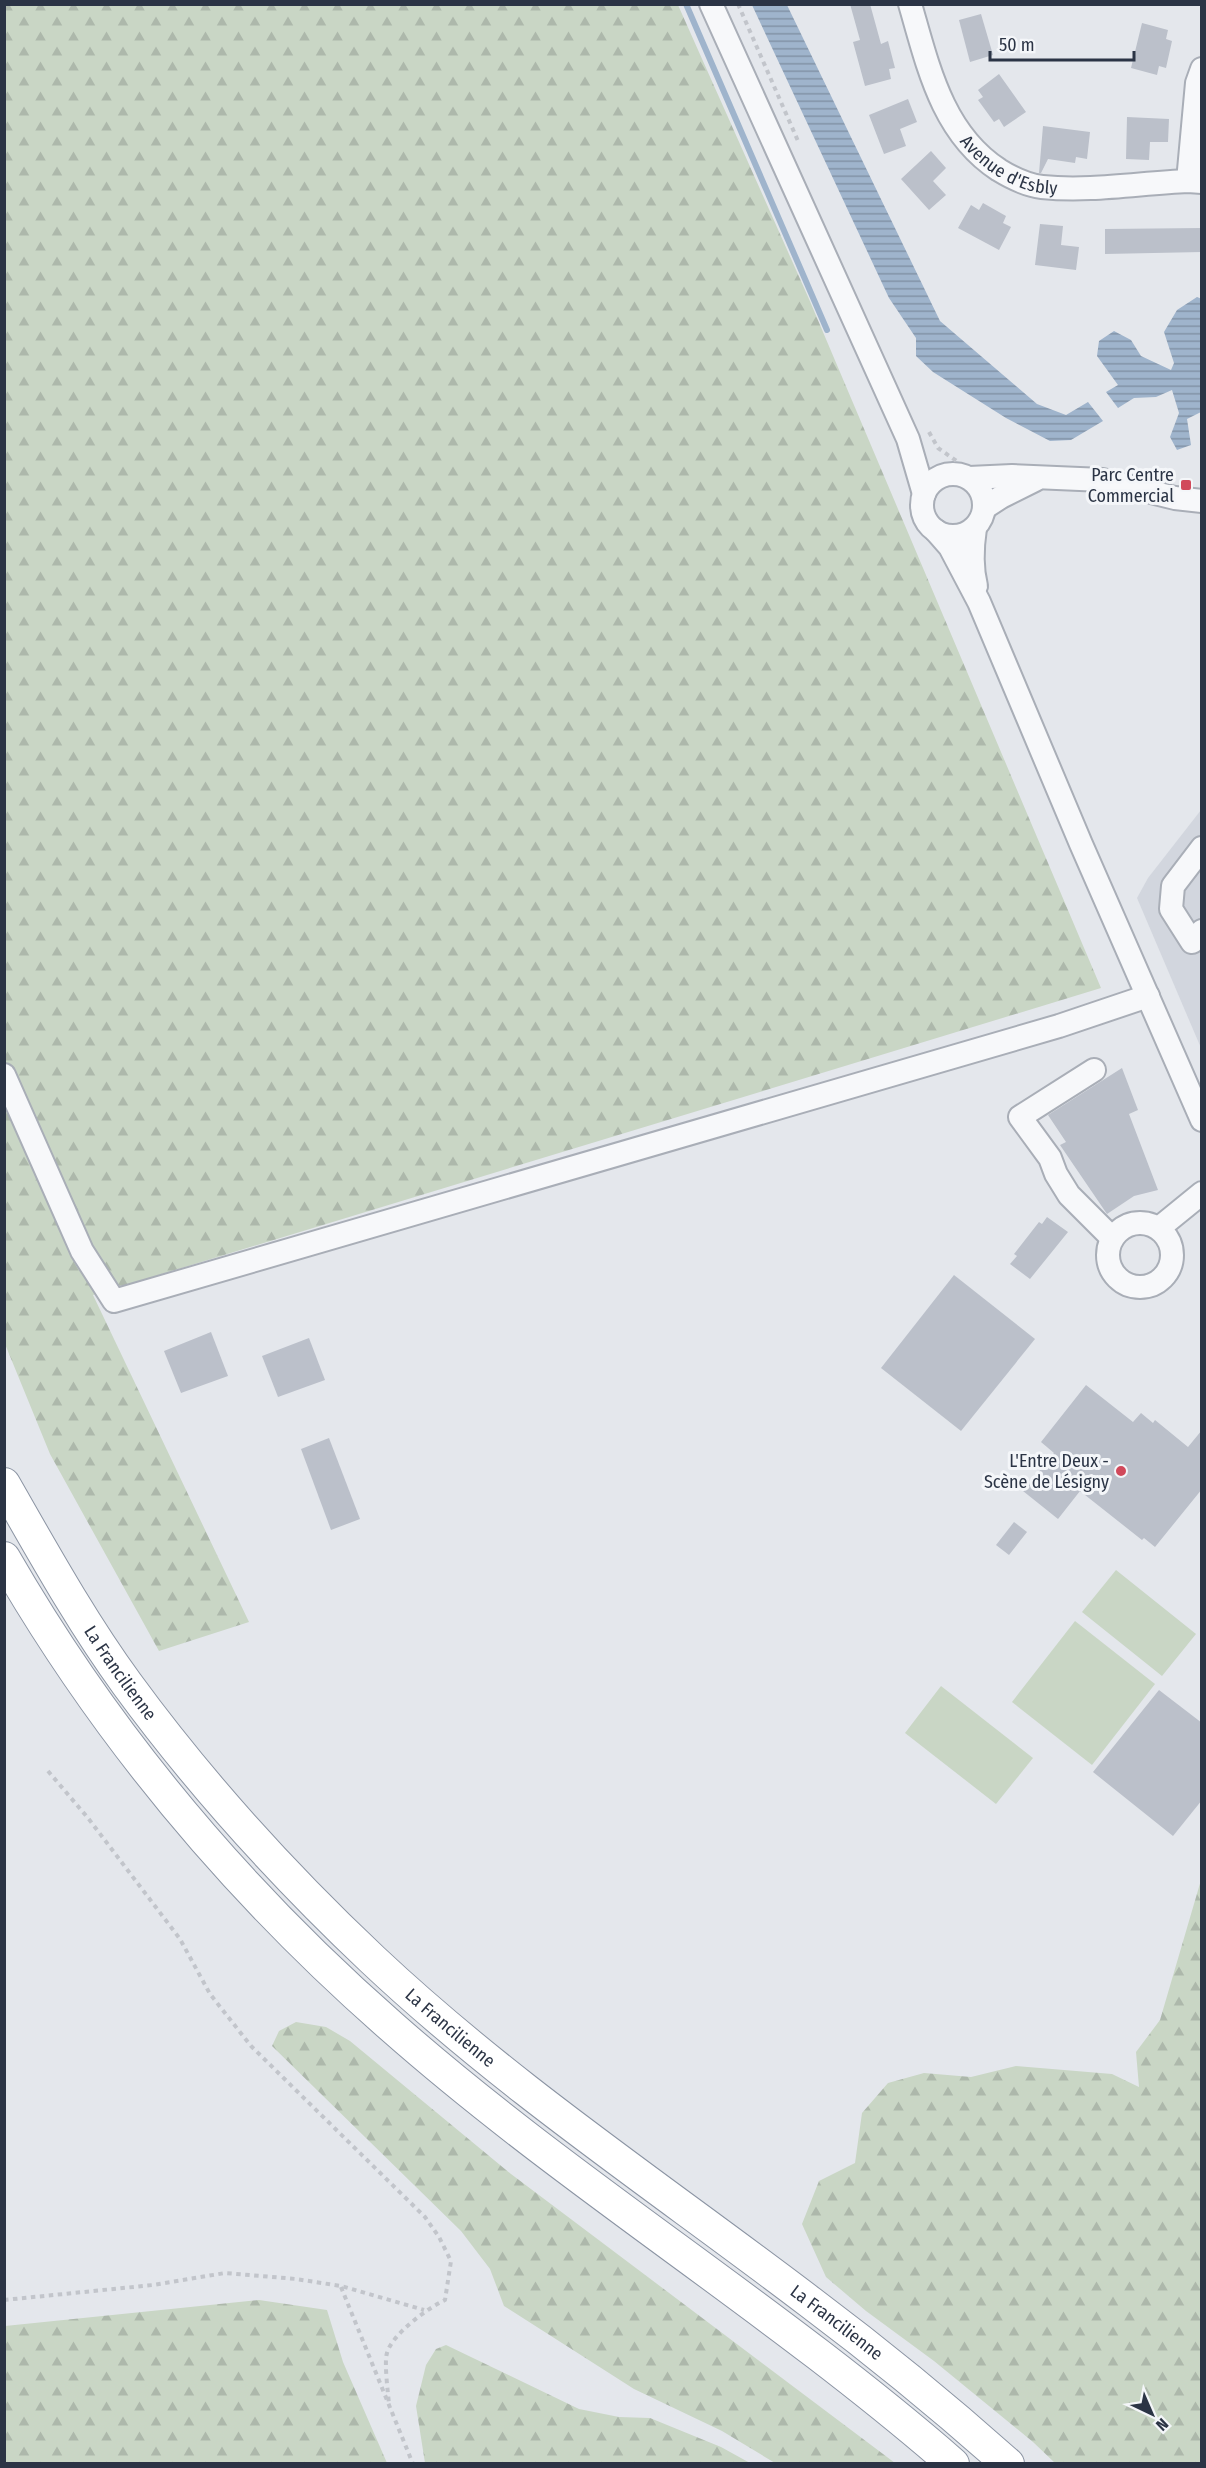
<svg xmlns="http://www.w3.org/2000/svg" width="1206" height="2468" viewBox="0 0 1206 2468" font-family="'Fira Sans Condensed',sans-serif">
<defs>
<pattern id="forest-firs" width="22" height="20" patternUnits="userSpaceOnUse" patternTransform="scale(1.5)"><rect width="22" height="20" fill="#c9d6c5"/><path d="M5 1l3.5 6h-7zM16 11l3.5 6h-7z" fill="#adb8ab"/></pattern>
<pattern id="water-rules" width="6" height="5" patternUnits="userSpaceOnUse" patternTransform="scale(1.5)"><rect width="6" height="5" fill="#9fb4cc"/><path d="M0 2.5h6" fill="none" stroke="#8293a7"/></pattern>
</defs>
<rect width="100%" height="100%" fill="#e4e7ec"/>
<polygon fill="#d2d6de" points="1201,810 1201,1048 1137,898 1148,878"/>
<g fill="url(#forest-firs)">
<polygon points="4,5 678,5 809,299 1101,988 93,1295 249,1622 159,1651 50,1454 5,1344"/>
<polygon points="1201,1880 1201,2463 1055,2463 1033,2442 934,2361 866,2311 826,2277 802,2224 819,2181 855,2163 862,2113 888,2083 924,2073 971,2077 1016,2066 1112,2074 1139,2087 1136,2052 1160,2020"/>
<polygon points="296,2022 326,2027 350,2041 511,2174 895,2463 775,2463 722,2431 634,2389 504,2306 490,2269 461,2231 272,2046 279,2031"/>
<polygon points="259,2300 327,2310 343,2362 387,2463 5,2463 5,2326"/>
<polygon points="446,2345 579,2409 619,2417 650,2418 721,2447 750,2463 425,2463 416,2406 426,2365 436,2349"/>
</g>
<g fill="#c9d6c5">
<polygon points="1116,1570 1196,1634 1162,1676 1082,1612"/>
<polygon points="1075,1621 1155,1684 1092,1765 1012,1702"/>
<polygon points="941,1686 1033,1758 996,1804 905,1733"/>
</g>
<g fill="url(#water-rules)">
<polygon points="752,5 787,5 940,321 1037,404 1066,415 1088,402 1103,421 1071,440 1050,441 1006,418 933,372 916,356 916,338 889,298"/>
<polygon points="1197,297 1202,299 1201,412 1187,419 1191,445 1177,450 1170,437 1179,413 1172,390 1156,397 1134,398 1118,408 1106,392 1118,385 1097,356 1099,341 1114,331 1131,340 1141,356 1171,370 1174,363 1164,332 1177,310"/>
</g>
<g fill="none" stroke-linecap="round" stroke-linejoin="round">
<polyline stroke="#9fb4cc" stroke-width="6" points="686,4 827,330"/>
</g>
<g fill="#bbc0ca">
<polygon points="850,4 870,4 881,44 888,41 895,68 889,69 891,79 865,86 853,42 860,40"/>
<polygon points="981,14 993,55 970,62 959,20"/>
<polygon points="1142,23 1168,30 1166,39 1172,41 1166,68 1159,66 1157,75 1131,68"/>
<polygon points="999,74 1026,112 1004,127 999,119 994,122 978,100 983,97 978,90"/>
<polygon points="908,99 917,122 900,129 906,146 884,154 869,115"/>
<polygon points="1127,117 1169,119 1168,142 1150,142 1149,160 1126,159"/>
<polygon points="1043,126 1090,132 1087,159 1076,157 1075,163 1048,159 1041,173 1039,173"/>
<polygon points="931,151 946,168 933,181 946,195 929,210 901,179"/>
<polygon points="983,203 1006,216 1003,223 1011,227 999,250 958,228 971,205 979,210"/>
<polygon points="1040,224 1063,226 1061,245 1079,247 1076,270 1035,265"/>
<polygon points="1202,228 1202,252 1105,254 1105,229"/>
<polygon points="1122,1068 1138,1110 1129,1114 1158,1190 1134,1196 1107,1214 1060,1145 1066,1142 1048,1115"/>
<polygon points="1047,1217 1068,1232 1030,1279 1010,1264 1017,1256 1014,1254 1039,1222 1042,1224"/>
<polygon points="954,1275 1035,1339 961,1431 881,1368"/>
<polygon points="211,1332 228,1376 181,1393 164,1351"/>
<polygon points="309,1338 325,1380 278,1397 262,1356"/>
<polygon points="1086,1385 1133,1422 1141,1413 1153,1423 1155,1420 1188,1447 1202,1430 1202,1489 1155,1547 1144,1538 1142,1540 1080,1491 1058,1519 1023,1491 1054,1453 1041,1442"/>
<polygon points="329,1438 360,1519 331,1530 301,1449"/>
<polygon points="1014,1522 1027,1532 1009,1555 996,1545"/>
<polygon points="1159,1690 1202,1723 1202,1800 1173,1836 1093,1772"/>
</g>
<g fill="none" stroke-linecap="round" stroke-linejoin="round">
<defs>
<g id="minor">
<polyline points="711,4 908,439 924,494"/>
<path id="s1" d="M910,4C928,66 942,133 999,170C1012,178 1026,185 1042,187C1090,192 1140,183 1188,181L1202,182"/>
<polyline points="1188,181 1197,83 1202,69"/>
<circle cx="953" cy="505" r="31"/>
<polyline points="969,478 1012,476 1103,480 1175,498 1202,501"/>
<polyline points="984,508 1001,497 1035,480"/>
<path d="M975,528C972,548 971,566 976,586"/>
<polyline points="936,531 950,547 979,602 1081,844 1202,1120"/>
<polyline points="1202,848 1173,886 1171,909 1192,942 1202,931"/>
<polyline points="1094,1070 1020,1117 1050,1158 1056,1174 1069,1195 1112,1238"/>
<polyline points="4,1075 82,1251 114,1301 1059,1026 1148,996"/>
<circle cx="1140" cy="1255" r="32"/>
<polyline points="1159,1228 1202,1193"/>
</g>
<g id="highway">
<path id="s2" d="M4,1484C43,1552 81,1621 127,1684C200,1784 283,1875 373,1960C508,2087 663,2190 810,2302C878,2353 944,2407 1008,2464"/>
<path d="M4,1558C106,1735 239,1893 392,2027C570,2184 774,2308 953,2464"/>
</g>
</defs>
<use href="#minor" stroke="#a9aeb7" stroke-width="26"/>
<use href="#highway" stroke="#8b94a3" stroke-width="34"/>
<g stroke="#c2c5cb" stroke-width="4" stroke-dasharray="4.5 4.5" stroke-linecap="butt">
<polyline points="738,4 798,141"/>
<polyline points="929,432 938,448 958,462"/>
<path d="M48,1771L88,1818L180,1939L210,1994L251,2046L425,2217L439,2237L451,2261L445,2300C428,2308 392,2334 387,2353C384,2362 388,2393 389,2404"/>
<polyline points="341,2287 413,2464"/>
<polyline points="4,2300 153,2285 225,2273 296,2279 341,2286 424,2310"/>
</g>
<use href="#minor" stroke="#f7f8fa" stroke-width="22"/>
<use href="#highway" stroke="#fff" stroke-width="32"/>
</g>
<g fill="#d1495b" stroke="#f4f6f9" stroke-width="2">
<rect x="1180" y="479" width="12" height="12" rx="3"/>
<circle cx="1121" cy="1471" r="6"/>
</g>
<g text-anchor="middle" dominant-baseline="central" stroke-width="6" stroke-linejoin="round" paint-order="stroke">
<g font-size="18" fill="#2b3445" stroke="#f4f6f9">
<text stroke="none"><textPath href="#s1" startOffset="200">Avenue d'Esbly</textPath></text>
<text stroke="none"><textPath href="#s2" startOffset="222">La Francilienne</textPath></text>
<text stroke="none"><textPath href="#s2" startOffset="708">La Francilienne</textPath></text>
<text stroke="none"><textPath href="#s2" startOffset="1194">La Francilienne</textPath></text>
</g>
<g font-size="18" fill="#2b3445" stroke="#f4f6f9" text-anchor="end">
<text x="1174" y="475">Parc Centre<tspan x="1174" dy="21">Commercial</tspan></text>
<text x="1109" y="1461">L'Entre Deux -<tspan x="1109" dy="21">Scène de Lésigny</tspan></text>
</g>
</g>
<rect width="1206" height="2468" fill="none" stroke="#2b3445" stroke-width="12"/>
<g transform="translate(1152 2414) rotate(136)" stroke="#f4f6f9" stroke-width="4.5" paint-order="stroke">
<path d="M0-4.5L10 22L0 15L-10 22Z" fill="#2b3445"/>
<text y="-9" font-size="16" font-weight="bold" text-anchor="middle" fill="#2b3445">N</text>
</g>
<path d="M990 51v9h144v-9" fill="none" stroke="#2b3445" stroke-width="3"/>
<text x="999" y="51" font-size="18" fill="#2b3445" stroke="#f4f6f9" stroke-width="4.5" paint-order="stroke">50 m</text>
</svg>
